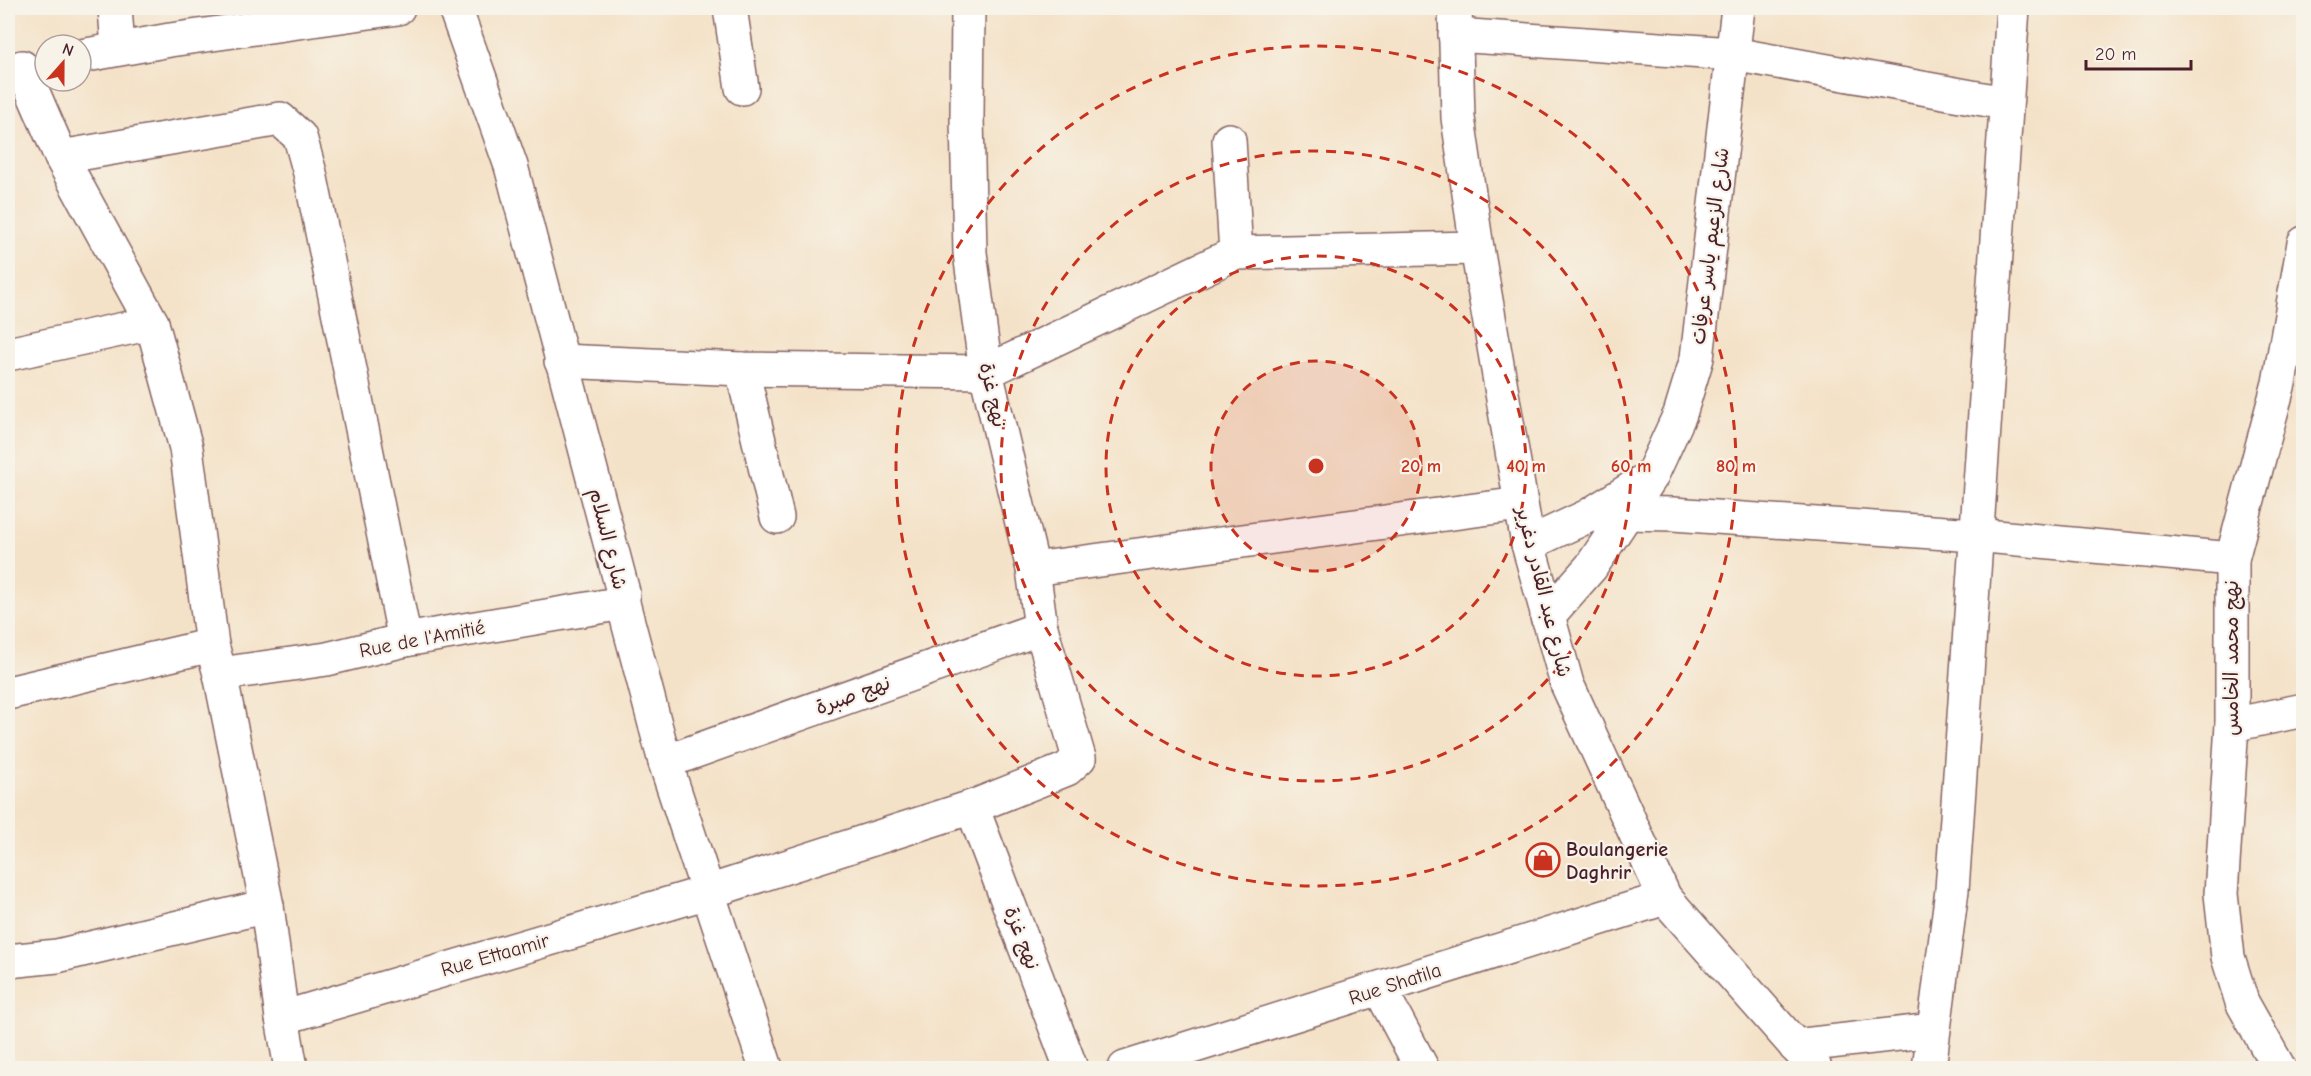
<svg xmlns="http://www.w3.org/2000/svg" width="2311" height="1076" viewBox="0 0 2311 1076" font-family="'Comic Neue','Playpen Sans Arabic',sans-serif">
<rect width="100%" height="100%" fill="#f7f3e8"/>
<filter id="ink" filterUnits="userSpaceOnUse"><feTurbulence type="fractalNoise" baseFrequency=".0167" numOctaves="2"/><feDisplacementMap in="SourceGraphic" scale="12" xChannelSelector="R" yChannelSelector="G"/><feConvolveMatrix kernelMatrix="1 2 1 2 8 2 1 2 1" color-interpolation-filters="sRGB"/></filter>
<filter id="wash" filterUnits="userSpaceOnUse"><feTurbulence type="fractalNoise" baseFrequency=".008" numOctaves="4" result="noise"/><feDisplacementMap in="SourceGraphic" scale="24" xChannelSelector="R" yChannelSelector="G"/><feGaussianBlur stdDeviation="1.35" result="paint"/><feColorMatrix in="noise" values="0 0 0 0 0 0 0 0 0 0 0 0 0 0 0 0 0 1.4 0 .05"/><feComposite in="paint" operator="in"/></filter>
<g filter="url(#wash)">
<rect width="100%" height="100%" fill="#f4e2c8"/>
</g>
<g filter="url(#ink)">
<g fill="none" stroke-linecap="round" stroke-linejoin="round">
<defs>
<g id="minor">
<polyline points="115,8 118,48"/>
<polyline points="455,8 511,166 623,592 623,603 665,762 766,1068"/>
<polyline points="730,8 742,88"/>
<polyline points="1455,35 1733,54 2005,103"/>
<polyline points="81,56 170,40 398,8"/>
<polyline points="22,67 61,157 152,323 186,448 212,645 220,674 267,906 282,1018 291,1068"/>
<polyline points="61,157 280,119 300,137 310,173 405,640"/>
<polyline points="1236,253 1477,248"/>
<polyline points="8,354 152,323"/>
<polyline points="561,361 742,369 986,372 1236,253 1229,140"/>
<polyline points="742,369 777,517"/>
<polyline points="1626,513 1673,514 1975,535 2232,559"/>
<polyline points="1528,544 1588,516 1642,482"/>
<polyline points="1033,569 1520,504"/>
<polyline points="1547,617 1591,567 1651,477 1680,414 1697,358 1738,8"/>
<polyline points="220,674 327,659 405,640 623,603"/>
<polyline points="8,693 212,645"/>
<polyline points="2232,725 2304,710"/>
<polyline points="665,762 1041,628"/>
<polyline points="972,807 1071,1068"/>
<polyline points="8,961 57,956 267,906"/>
<polyline points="1380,989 1422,1068"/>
<polyline points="282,1018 708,892 972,807 1067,769 1079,758 1041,628 1033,569 986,372 970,253 967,117 968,8"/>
<polyline points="1795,1046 1933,1030"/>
<polyline points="1125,1068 1665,898"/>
<polyline points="1929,1068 1952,890 2013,8"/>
<polyline points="2279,1068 2242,1002 2228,957 2221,894 2232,725 2232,559 2279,383 2304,243"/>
</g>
<polyline id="secondary" points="1455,8 1458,118 1477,248 1528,544 1567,684 1665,898 1815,1068"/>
</defs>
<use href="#minor" stroke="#866362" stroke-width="36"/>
<use href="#secondary" stroke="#866362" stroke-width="36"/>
<use href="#minor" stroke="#fff" stroke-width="33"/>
<use href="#secondary" stroke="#fff" stroke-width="33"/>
</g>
</g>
<circle cx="1316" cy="466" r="105" fill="#c8321e" fill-opacity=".12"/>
<g fill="none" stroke="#c8321e" stroke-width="3" stroke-dasharray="10 8">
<circle cx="1316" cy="466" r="105"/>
<circle cx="1316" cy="466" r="210"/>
<circle cx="1316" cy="466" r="315"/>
<circle cx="1316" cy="466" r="420"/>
</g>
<defs>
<symbol id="shop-ring" viewBox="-11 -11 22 22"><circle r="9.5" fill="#f7f3e8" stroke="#c8321e" stroke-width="1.5"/><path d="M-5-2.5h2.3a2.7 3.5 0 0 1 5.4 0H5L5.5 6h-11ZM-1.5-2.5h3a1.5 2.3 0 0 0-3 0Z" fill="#c8321e"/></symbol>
</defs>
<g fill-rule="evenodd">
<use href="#shop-ring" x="1524" y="841" width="38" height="38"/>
</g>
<g text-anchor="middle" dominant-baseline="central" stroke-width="4.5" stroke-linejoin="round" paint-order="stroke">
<g font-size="20" fill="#4a1f2b" stroke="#f7f3e8">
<text transform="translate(1710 246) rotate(-83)">شارع الزعيم ياسر عرفات</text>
<text transform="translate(993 395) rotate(78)">نهج غزة</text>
<text transform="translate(608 539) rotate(76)">شارع السلام</text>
<text transform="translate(1544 592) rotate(76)">شارع عبد القادر دغرير</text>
<text transform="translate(422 639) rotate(-11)">Rue de l'Amitié</text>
<text transform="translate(2231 658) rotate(-90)">نهج محمد الخامس</text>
<text transform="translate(853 695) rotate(-20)">نهج صبرة</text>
<text transform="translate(1022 938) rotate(69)">نهج غزة</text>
<text transform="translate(495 955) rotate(-16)">Rue Ettaamir</text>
<text transform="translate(1395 984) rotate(-18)">Rue Shatila</text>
</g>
<g font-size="20" font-weight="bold" fill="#4a1f2b" stroke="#f7f3e8" text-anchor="start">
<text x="1566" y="849">Boulangerie<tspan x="1566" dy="23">Daghrir</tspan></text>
</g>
</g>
<circle cx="1316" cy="466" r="9" fill="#c8321e" stroke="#f7f3e8" stroke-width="3"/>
<g font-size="18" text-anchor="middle" font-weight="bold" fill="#c8321e" stroke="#f7f3e8" stroke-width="4.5" stroke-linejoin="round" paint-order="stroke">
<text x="1421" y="472">20 m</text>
<text x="1526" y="472">40 m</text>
<text x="1631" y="472">60 m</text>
<text x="1736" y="472">80 m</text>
</g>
<rect width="2311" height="1076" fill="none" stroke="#f7f3e8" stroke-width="30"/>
<g transform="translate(63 63) rotate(21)"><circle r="28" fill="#f7f3e8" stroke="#b29e9c" stroke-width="1.5"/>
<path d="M0-4.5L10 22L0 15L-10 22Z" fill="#c8321e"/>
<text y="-9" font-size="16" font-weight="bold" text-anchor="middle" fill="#4a1f2b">N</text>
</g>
<path d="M2086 60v9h105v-9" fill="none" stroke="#4a1f2b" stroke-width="3"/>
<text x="2095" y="60" font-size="18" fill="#4a1f2b" stroke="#f7f3e8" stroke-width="4.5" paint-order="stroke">20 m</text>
</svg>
